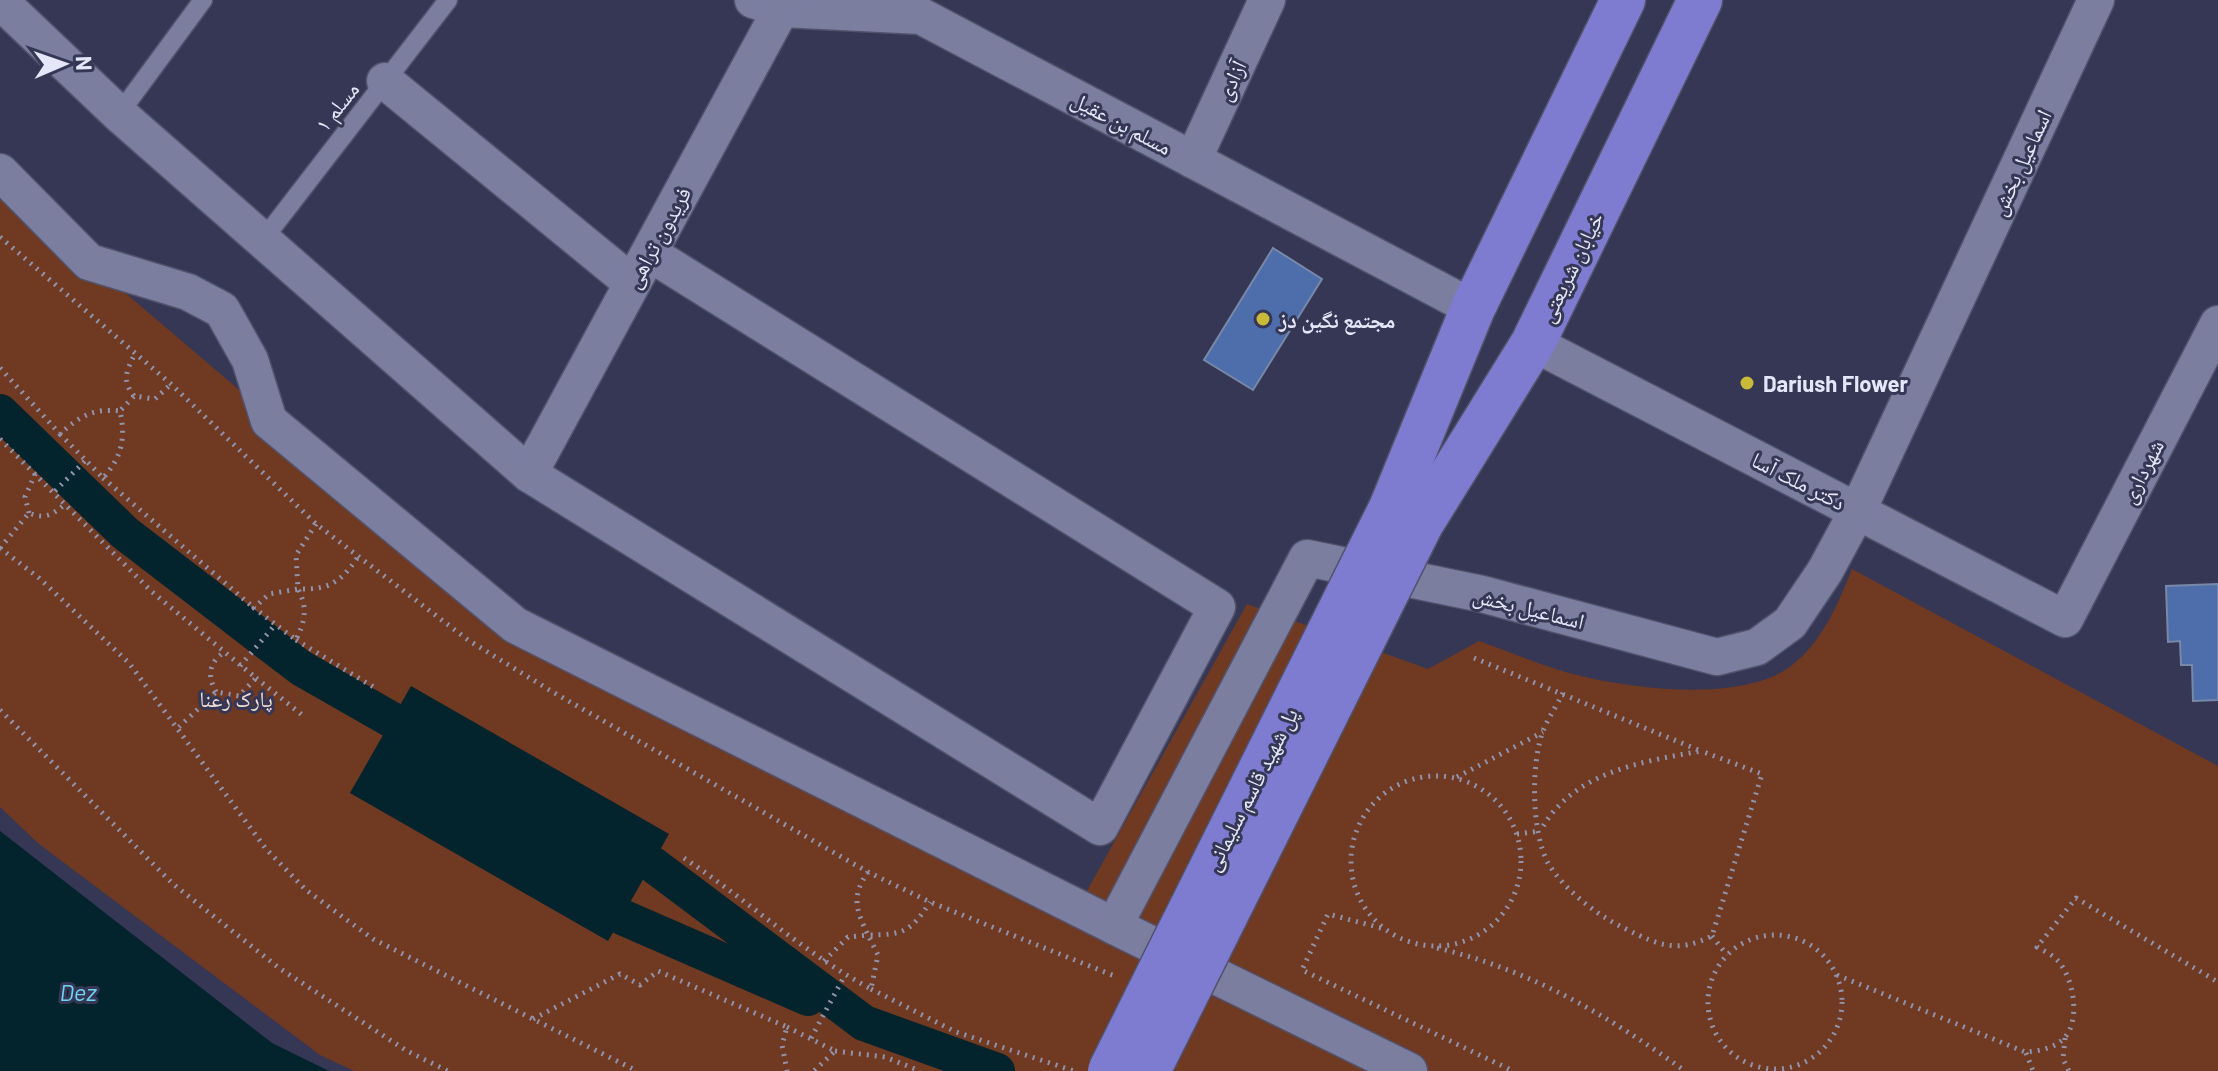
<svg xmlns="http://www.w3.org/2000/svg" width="2218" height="1071" viewBox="0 0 2218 1071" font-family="Barlow,'Noto Naskh Arabic',sans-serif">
<rect width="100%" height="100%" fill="#363755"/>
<path fill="#6f3922" d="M0,173L89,262L515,625L1079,905L1247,604L1428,669L1479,641C1511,652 1544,667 1577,675C1632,689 1743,703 1791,666C1822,642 1838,604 1852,569L2218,766V1071H354L320,1055L39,844L0,807Z"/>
<g fill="#03232d">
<polygon points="411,686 669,834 608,941 350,793"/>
<polygon points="0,831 272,1043 329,1071 0,1071"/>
</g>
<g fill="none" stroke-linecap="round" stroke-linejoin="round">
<g stroke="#03232d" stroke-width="36">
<polyline points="0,412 125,533 301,668 392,720"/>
<polyline points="652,864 864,1023 997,1071"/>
<polyline points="622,917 808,998"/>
</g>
</g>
<g fill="#4e6eab" stroke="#7788a8" stroke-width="2">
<polygon points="1273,248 1322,279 1253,390 1204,360"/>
<polygon points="2218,584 2218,700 2193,701 2192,665 2181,665 2180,641 2168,642 2166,586"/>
</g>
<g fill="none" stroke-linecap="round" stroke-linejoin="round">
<defs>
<g id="service">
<polyline points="119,114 203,0"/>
<polyline points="262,241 448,0"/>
</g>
<g id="minor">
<polyline points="753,0 782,9 921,16 1473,308"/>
<polyline points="0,1 119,114 529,474 1100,827 1217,607 649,253"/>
<polyline points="385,81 632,283"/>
<polyline points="1193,160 1267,0"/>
<polyline points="0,172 89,262 188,292 222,310 250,360 269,421 515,625 1114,926"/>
<polyline points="1533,343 2065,619 2218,324"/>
<polyline points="529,474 786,0"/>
<polyline points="1409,1071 1114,926 1307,558 1482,594 1717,657 1757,647 1790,623 1825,571 1858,510 2096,0"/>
</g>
<g id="primary">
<polyline points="1391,508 1473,308 1623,0"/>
<polyline points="1421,524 1533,343 1700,0"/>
</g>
</defs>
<use href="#service" stroke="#52526b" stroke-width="21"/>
<use href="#minor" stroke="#52526b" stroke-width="39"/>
<use href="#primary" stroke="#52526b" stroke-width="47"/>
<g stroke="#9293ab" stroke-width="5" stroke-dasharray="2 6" stroke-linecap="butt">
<polyline points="0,237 171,384 316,524 468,640 551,691 868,872 930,902 1117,977"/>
<path d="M0,368L60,434C80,416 93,408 120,411"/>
<path d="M134,396C121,380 127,369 136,352"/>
<path d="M60,434L103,478C122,457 126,438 120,411L134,396L155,399L171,384"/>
<polyline points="0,439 151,591 256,678 239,696 216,692 179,727"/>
<polyline points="103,478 254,608"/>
<polyline points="55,491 85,461"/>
<polyline points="29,513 25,497 36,472"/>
<path d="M316,524L296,555L298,589L269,594L254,608L296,640C305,621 308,608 298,589C329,590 341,582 358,557"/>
<polyline points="0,548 39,578 129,663 266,849 306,890 373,939 637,1071"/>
<path d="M0,548L29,513C45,520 54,514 66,503"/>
<polyline points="296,640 375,688"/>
<path d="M1474,658L1701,751C1640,762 1573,772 1541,830"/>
<polyline points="240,666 275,625"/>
<polyline points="256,678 306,718"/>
<path d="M216,692C207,676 209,663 224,652"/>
<path d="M1563,693C1557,705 1548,718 1543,731C1531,763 1531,831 1548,863C1564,890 1598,916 1626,929C1660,946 1677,953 1712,936L1762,774L1701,751"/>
<polyline points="0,710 173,884 279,968 407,1051 448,1071"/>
<circle cx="1436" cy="861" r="85"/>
<polyline points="1457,777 1543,732"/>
<polyline points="1517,834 1540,831"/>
<path d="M684,858C747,900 804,953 871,989L878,955L868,935C902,935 911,932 930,902"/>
<polyline points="1381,928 1328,914 1302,970 1513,1071"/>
<circle cx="1775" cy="1002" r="67"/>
<polyline points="1712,936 1727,955"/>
<path d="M1437,948C1531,970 1607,1015 1685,1071"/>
<path d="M824,961L848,937L868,935C856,910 851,896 868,872"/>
<path d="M1837,975L2025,1052C2039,1051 2056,1048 2065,1037C2081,1019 2073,977 2058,961C2053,955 2044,951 2037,947L2076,898L2218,982"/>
<polyline points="871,989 956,1032 1074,1071"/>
<polyline points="533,1019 620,974 640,985 658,971 787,1027 782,1045 787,1071"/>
<polyline points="787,1027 835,1051 814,1071"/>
<polyline points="811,1038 845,975"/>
<polyline points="2065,1038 2063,1059 2069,1071"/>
<polyline points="835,1051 885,1057 920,1071"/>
<polyline points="2026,1053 2033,1071"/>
</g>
<use href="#service" stroke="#7c7ea0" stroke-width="18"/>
<use href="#minor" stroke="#7c7ea0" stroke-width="36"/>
<use href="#primary" stroke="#7e7cd0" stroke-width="44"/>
<defs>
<g id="primary-bridge">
<polyline points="1110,1071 1391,508"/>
<polyline points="1148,1071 1421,524"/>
</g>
</defs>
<use href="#primary-bridge" stroke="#52526b" stroke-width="47" stroke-linecap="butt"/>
<use href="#primary-bridge" stroke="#7e7cd0" stroke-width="44"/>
</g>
<g fill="#c9ba3a" stroke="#363755" stroke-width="3">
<circle cx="1263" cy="319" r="8"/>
<circle cx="1747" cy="383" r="8"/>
</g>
<g text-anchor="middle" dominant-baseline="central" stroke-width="6" stroke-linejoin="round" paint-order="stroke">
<g font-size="22" fill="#e5e6f9" stroke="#363755">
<text transform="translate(1230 80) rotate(-65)">آزادی</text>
<text transform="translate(336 106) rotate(-52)">مسلم ۱</text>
<text transform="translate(1122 122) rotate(28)">مسلم بن عقیل</text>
<text transform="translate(2020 162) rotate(-65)">اسماعیل بخش</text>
<text transform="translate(657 237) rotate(-61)">فریدون تراهی</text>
<text transform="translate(1570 267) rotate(-64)">خیابان شریعتی</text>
<text transform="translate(2141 471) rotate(-63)">شهرداری</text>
<text transform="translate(1799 480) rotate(27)">دکتر ملک آسا</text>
<text transform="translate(1529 607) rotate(14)">اسماعیل بخش</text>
<text transform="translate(1250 789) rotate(-63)">پل شهید قاسم سلیمانی</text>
</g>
<g font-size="22" font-weight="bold" fill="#e5e6f9" stroke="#363755" text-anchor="start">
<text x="1279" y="319">مجتمع نگین دز</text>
<text x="1763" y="383">Dariush Flower</text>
</g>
<g font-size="22" fill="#f3ded5" stroke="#363755">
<text x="236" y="698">پارک رعنا</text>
</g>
<g font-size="24" font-style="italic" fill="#6ed3f5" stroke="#363755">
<text x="78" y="991">Dez</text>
</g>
</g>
<g transform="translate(64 64) rotate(88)" stroke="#363755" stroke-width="6" paint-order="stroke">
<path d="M0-6L14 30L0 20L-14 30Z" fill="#e5e6f9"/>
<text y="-12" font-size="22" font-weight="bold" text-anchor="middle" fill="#e5e6f9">N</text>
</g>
</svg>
